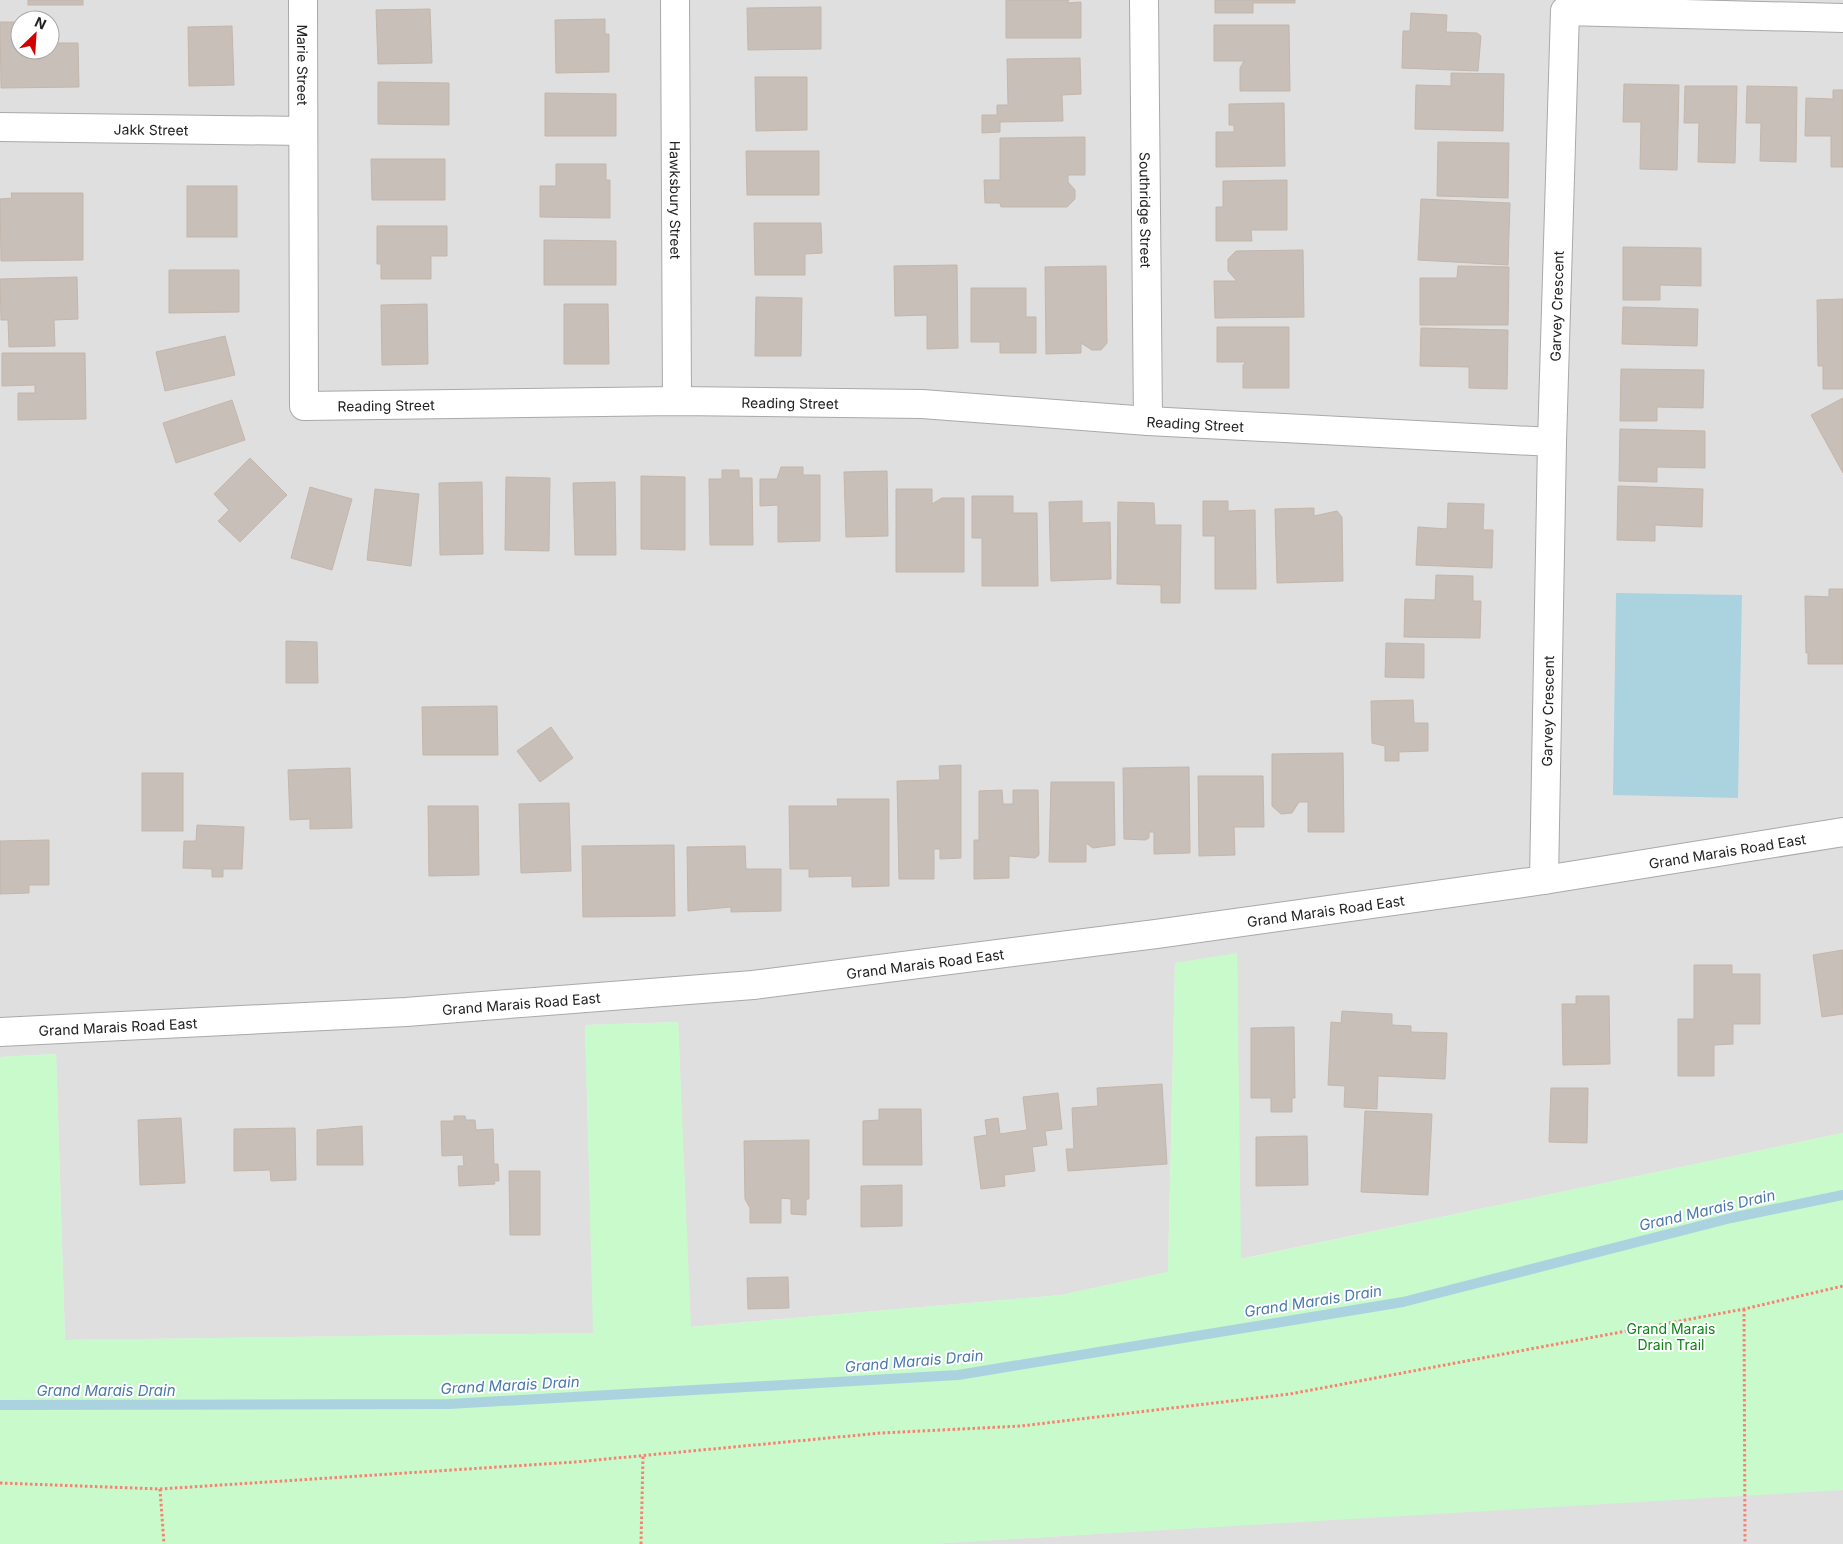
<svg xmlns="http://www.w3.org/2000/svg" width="1843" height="1544" viewBox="0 0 1843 1544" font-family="Inter,sans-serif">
<rect width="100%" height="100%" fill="#f2efe9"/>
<g fill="#e0dfdf" fill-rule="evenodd">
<path d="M0,0H1843V1133L1240,1259L1237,954L1175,963L1168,1272L1061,1295L690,1327L678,1022L585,1025L594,1333L65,1340L56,1054L0,1057ZM20,20H50V50H20Z"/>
<polygon points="1817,1490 1843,1490 1843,1544 929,1544"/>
</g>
<polygon fill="#c8facc" points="1237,953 1241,1259 1843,1133 1843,1490 929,1544 0,1544 0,1057 56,1054 65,1340 593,1333 585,1025 678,1022 691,1327 1061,1295 1168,1272 1175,963"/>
<polygon fill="#aad3df" points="1616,593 1742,595 1738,798 1613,795"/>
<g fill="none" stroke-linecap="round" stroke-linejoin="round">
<polyline stroke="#aad3df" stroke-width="10" points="0,1405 449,1404 958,1375 1403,1302 1731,1218 1843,1195"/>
</g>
<g fill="#c7bfb8" stroke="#c4b6ab">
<rect x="28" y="0" width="55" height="5"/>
<polygon points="1006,0 1069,0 1067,3 1081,2 1081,38 1006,38"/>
<polygon points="1215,0 1295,0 1295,3 1253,3 1253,13 1215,13"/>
<polygon points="821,7 821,49 748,50 747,8"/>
<polygon points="430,9 432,63 378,64 376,10"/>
<polygon points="1411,13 1447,15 1446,32 1477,33 1481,36 1478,71 1402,68 1403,31 1410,31"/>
<polygon points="605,19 605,34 609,34 609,72 556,73 555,20"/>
<polygon points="0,22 20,22 20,50 50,50 50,43 78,43 79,87 1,88"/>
<polygon points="1214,25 1289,25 1290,91 1240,91 1240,68 1244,61 1214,61"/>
<polygon points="232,26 234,85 189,86 188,27"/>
<polygon points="1080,58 1081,94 1062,95 1063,121 1000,122 1000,132 982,133 982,115 997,115 997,105 1008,105 1007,59"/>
<polygon points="1451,73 1504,74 1503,131 1415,129 1416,85 1451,86"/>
<polygon points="755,77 807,77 807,130 756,131"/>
<polygon points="378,82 449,83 449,125 378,124"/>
<polygon points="1624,84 1679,85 1677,170 1640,169 1641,122 1623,122"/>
<polygon points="1685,86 1737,86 1735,163 1698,162 1699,123 1684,123"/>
<polygon points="1747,86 1797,87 1796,162 1760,161 1761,123 1746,123"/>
<polygon points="1833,90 1843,90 1843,167 1831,167 1831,136 1805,136 1806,98 1833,99"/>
<polygon points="545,93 616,94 616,136 545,136"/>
<polygon points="1284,103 1285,166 1216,167 1216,132 1234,132 1234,125 1229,125 1229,104"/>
<polygon points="1085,137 1085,175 1068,175 1068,182 1075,190 1075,199 1067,207 1001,207 1000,203 985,203 984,180 1000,180 1000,138"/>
<polygon points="1438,142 1509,143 1508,198 1437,196"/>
<polygon points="746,151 819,151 819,195 747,195"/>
<polygon points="371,159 445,159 445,200 372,200"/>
<polygon points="556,164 606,164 606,180 610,180 610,218 540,217 540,186 556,186"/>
<polygon points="1287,180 1287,230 1251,230 1252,241 1216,241 1216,207 1223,207 1223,181"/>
<rect x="187" y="186" width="50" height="51"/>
<polygon points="11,193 83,193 83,260 1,261 0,199 12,198"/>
<polygon points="1421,199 1510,203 1508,265 1418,260"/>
<polygon points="754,223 821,223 822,253 805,254 805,275 755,275"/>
<polygon points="377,226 447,226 447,256 431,256 431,279 381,279 381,264 377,264"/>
<polygon points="544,240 616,241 616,285 544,285"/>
<polygon points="1623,247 1701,248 1701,286 1660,285 1660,300 1623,300"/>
<polygon points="1303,250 1304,317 1215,318 1214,281 1237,281 1228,271 1228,259 1236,251"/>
<polygon points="957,265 958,348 927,349 927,315 895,316 894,266"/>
<polygon points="1106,266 1107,343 1101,350 1092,350 1081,343 1081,353 1046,354 1045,267"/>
<polygon points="1458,266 1509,267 1508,325 1420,325 1420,278 1457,278"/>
<polygon points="169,270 239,270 239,312 169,313"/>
<polygon points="77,277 78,319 54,320 55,346 9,347 8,320 1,320 0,279"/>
<polygon points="971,288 1026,288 1026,317 1036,317 1036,353 1000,353 1000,342 971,342"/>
<polygon points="756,297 802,298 801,356 755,356"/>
<polygon points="1843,299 1843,389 1823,389 1823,366 1818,366 1817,300"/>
<polygon points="427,304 428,364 382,365 381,305"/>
<polygon points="564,304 608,304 609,364 564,364"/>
<polygon points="1623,307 1698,309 1697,346 1622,344"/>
<polygon points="1217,327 1289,327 1289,388 1243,388 1243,365 1246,362 1217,362"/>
<polygon points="1421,328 1508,330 1507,389 1469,388 1469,367 1420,366"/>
<polygon points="225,336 235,375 165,391 156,352"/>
<polygon points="2,353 85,353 86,419 18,420 18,393 35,393 35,385 2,386"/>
<polygon points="1621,369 1704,370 1703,408 1657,407 1657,421 1620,421"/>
<polygon points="1843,398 1843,473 1811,415"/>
<polygon points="232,400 245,440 176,463 163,423"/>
<polygon points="1620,429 1705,431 1705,468 1657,467 1657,482 1619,481"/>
<polygon points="250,458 287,495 240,542 218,521 229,510 214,494"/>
<polygon points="781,467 803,467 803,475 820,475 820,541 778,542 778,505 760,506 760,479 777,479"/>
<polygon points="722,470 739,470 739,478 752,478 753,545 710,545 709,479 722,479"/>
<polygon points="887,471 888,536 846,537 844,472"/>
<polygon points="641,476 685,477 685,550 641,549"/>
<polygon points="506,477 550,478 549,551 505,550"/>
<polygon points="482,482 483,554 440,555 439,483"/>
<polygon points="615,482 616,555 575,555 573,483"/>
<polygon points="1618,486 1703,489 1702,527 1655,525 1655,541 1617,540"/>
<polygon points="310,487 352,499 332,570 291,558"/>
<polygon points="375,489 419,494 411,566 367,560"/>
<polygon points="896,489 932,489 932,504 942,498 964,498 964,572 896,572"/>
<polygon points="972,496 1013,496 1013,513 1037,513 1038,586 982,586 982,538 972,538"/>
<polygon points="1082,501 1082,523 1110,522 1111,579 1051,581 1049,502"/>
<polygon points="1203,501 1228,501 1228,511 1255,510 1256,589 1215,589 1215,536 1203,536"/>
<polygon points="1118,502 1154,503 1155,525 1181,525 1180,603 1161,603 1161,585 1117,584"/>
<polygon points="1448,503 1484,504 1483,530 1493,530 1492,568 1416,565 1418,527 1447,529"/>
<polygon points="1314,508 1314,516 1337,511 1342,517 1343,581 1277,583 1275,509"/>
<polygon points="1436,575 1473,576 1473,601 1481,601 1480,638 1404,637 1405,599 1435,600"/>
<polygon points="1829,589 1843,589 1843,664 1808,664 1808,653 1806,653 1805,596 1829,597"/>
<polygon points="286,641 317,642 318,683 286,683"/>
<polygon points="1386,643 1424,644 1424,678 1385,677"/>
<polygon points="1413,700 1414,723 1428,723 1428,751 1399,752 1399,761 1385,761 1385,746 1372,743 1371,701"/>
<polygon points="497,706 498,755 423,755 422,707"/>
<polygon points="551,727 573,758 540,782 517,751"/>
<polygon points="1343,753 1344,832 1308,832 1308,802 1299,802 1292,813 1281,814 1272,806 1272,754"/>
<polygon points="961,765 961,858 940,859 940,849 934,849 934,879 899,879 897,781 940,780 939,766"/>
<polygon points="1189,767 1190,853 1154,854 1154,832 1149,832 1149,838 1145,840 1124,839 1123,768"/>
<polygon points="350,768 352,828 310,829 310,819 290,820 288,770"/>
<rect x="142" y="773" width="41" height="58"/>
<polygon points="1198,776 1263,776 1264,827 1234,827 1235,855 1199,856"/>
<polygon points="1051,782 1114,782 1115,845 1093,848 1086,843 1086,862 1049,862"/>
<polygon points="1002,790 1003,804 1013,804 1013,790 1038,790 1039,855 1035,858 1009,856 1009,878 974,879 974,840 979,840 979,791"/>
<polygon points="837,799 889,799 889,886 852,887 852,876 809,877 809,869 790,869 789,806 838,806"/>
<polygon points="569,803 571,871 521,873 519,804"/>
<polygon points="428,806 478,806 479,875 429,876"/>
<polygon points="197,825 244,827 242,869 223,869 223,877 212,877 212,869 183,868 184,841 196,841"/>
<polygon points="49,840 49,885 29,885 29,893 0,894 0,841"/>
<polygon points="674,845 675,916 583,917 582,846"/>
<polygon points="745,846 746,869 781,869 781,911 731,912 731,907 688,911 687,847"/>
<polygon points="1843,950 1843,1014 1822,1017 1813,955"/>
<polygon points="1694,965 1732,965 1732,974 1760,974 1760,1024 1733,1024 1733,1044 1714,1045 1714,1076 1678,1076 1678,1019 1694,1019"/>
<polygon points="1576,996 1609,996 1610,1064 1563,1065 1562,1004 1576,1004"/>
<polygon points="1342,1011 1392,1014 1392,1025 1411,1026 1411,1032 1447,1033 1445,1079 1378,1076 1377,1109 1344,1107 1345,1086 1328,1085 1331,1022 1341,1023"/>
<polygon points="1294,1027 1295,1098 1292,1098 1292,1112 1271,1112 1271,1098 1251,1098 1251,1028"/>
<polygon points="1162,1084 1167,1164 1068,1171 1066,1149 1074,1149 1072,1108 1098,1106 1097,1088"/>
<polygon points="1551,1088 1588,1088 1587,1143 1549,1142"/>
<polygon points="1058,1093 1062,1129 1045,1131 1047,1145 1032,1147 1035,1171 1004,1175 1005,1186 981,1189 974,1137 987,1135 985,1120 998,1118 1000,1134 1027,1130 1023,1097"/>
<polygon points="879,1109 921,1109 922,1165 863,1165 863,1121 879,1120"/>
<polygon points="1365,1111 1432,1114 1428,1195 1361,1192"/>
<polygon points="454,1116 465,1116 466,1120 475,1120 476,1130 493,1129 494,1164 498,1164 499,1181 494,1181 495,1184 459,1186 458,1166 464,1166 463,1155 442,1156 441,1121 454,1121"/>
<polygon points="181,1118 185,1183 140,1185 138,1120"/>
<polygon points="362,1126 363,1165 317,1165 317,1130"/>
<polygon points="295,1128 296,1180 271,1181 270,1170 234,1171 234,1129"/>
<polygon points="1307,1136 1308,1185 1256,1186 1256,1137"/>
<polygon points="809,1140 809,1199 806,1199 806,1215 791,1214 791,1199 781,1198 781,1223 750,1223 750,1208 745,1199 744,1141"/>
<polygon points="509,1171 540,1171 540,1235 510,1235"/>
<polygon points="902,1185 902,1226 861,1227 861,1186"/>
<polygon points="788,1277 789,1308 748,1309 747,1278"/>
</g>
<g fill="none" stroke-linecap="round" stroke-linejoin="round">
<defs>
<g id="minor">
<path id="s1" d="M303,0L304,406L677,401L922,404L1148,421L1552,442"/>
<path id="s2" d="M675,0L677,401"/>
<path id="s3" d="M1144,0L1148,421"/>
<path id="s4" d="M0,127L303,131"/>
<path id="s5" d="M1544,880L1552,442L1565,11L1843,18"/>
</g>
<g id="tertiary">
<path id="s6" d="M0,1032L406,1012L753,985L1156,934L1544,880L1843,832"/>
</g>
</defs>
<use href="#minor" stroke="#a9a9a9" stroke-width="30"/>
<use href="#tertiary" stroke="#a9a9a9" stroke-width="30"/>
<g stroke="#fa8072" stroke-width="3" stroke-dasharray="2.5 2.5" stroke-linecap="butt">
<polyline points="1744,1309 1745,1544"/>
<polyline points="0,1483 160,1489 575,1462 881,1433 1021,1426 1290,1394 1744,1309 1843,1286"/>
<polyline points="160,1489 164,1544"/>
<polyline points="641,1544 643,1456"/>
</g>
<use href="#minor" stroke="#fff" stroke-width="28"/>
<use href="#tertiary" stroke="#fff" stroke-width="28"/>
</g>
<g text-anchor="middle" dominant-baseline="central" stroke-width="4" stroke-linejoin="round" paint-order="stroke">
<g font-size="14" fill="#222" stroke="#fff">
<text stroke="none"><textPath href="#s1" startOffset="65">Marie Street</textPath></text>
<text stroke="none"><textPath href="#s4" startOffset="151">Jakk Street</textPath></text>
<text stroke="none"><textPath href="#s2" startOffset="200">Hawksbury Street</textPath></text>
<text stroke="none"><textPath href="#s3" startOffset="210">Southridge Street</textPath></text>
<text stroke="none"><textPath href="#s5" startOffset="574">Garvey Crescent</textPath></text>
<text stroke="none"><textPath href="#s1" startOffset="892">Reading Street</textPath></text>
<text stroke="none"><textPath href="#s1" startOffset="488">Reading Street</textPath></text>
<text stroke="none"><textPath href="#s1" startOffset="1298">Reading Street</textPath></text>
<text stroke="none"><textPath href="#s5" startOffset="169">Garvey Crescent</textPath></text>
<text stroke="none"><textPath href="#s6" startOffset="1738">Grand Marais Road East</textPath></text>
<text stroke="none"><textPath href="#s6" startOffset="1332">Grand Marais Road East</textPath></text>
<text stroke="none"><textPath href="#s6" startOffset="928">Grand Marais Road East</textPath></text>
<text stroke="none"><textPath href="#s6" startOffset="522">Grand Marais Road East</textPath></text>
<text stroke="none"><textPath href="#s6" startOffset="118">Grand Marais Road East</textPath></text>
</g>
<g font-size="14" fill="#0c8416" stroke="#fff">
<text x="1671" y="1328">Grand Marais<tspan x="1671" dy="16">Drain Trail</tspan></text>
</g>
<g font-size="15" font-style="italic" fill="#4a7aab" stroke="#fff">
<text transform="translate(1707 1210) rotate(-13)">Grand Marais Drain</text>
<text transform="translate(1313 1301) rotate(-9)">Grand Marais Drain</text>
<text transform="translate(914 1361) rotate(-5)">Grand Marais Drain</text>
<text transform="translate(510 1385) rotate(-3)">Grand Marais Drain</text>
<text x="106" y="1390">Grand Marais Drain</text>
</g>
</g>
<g transform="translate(35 35) rotate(25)"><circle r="24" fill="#ffffff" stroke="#a7a7a7"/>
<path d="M0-4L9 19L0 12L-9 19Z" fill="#d40000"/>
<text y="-8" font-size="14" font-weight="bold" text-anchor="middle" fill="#222222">N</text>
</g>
</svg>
